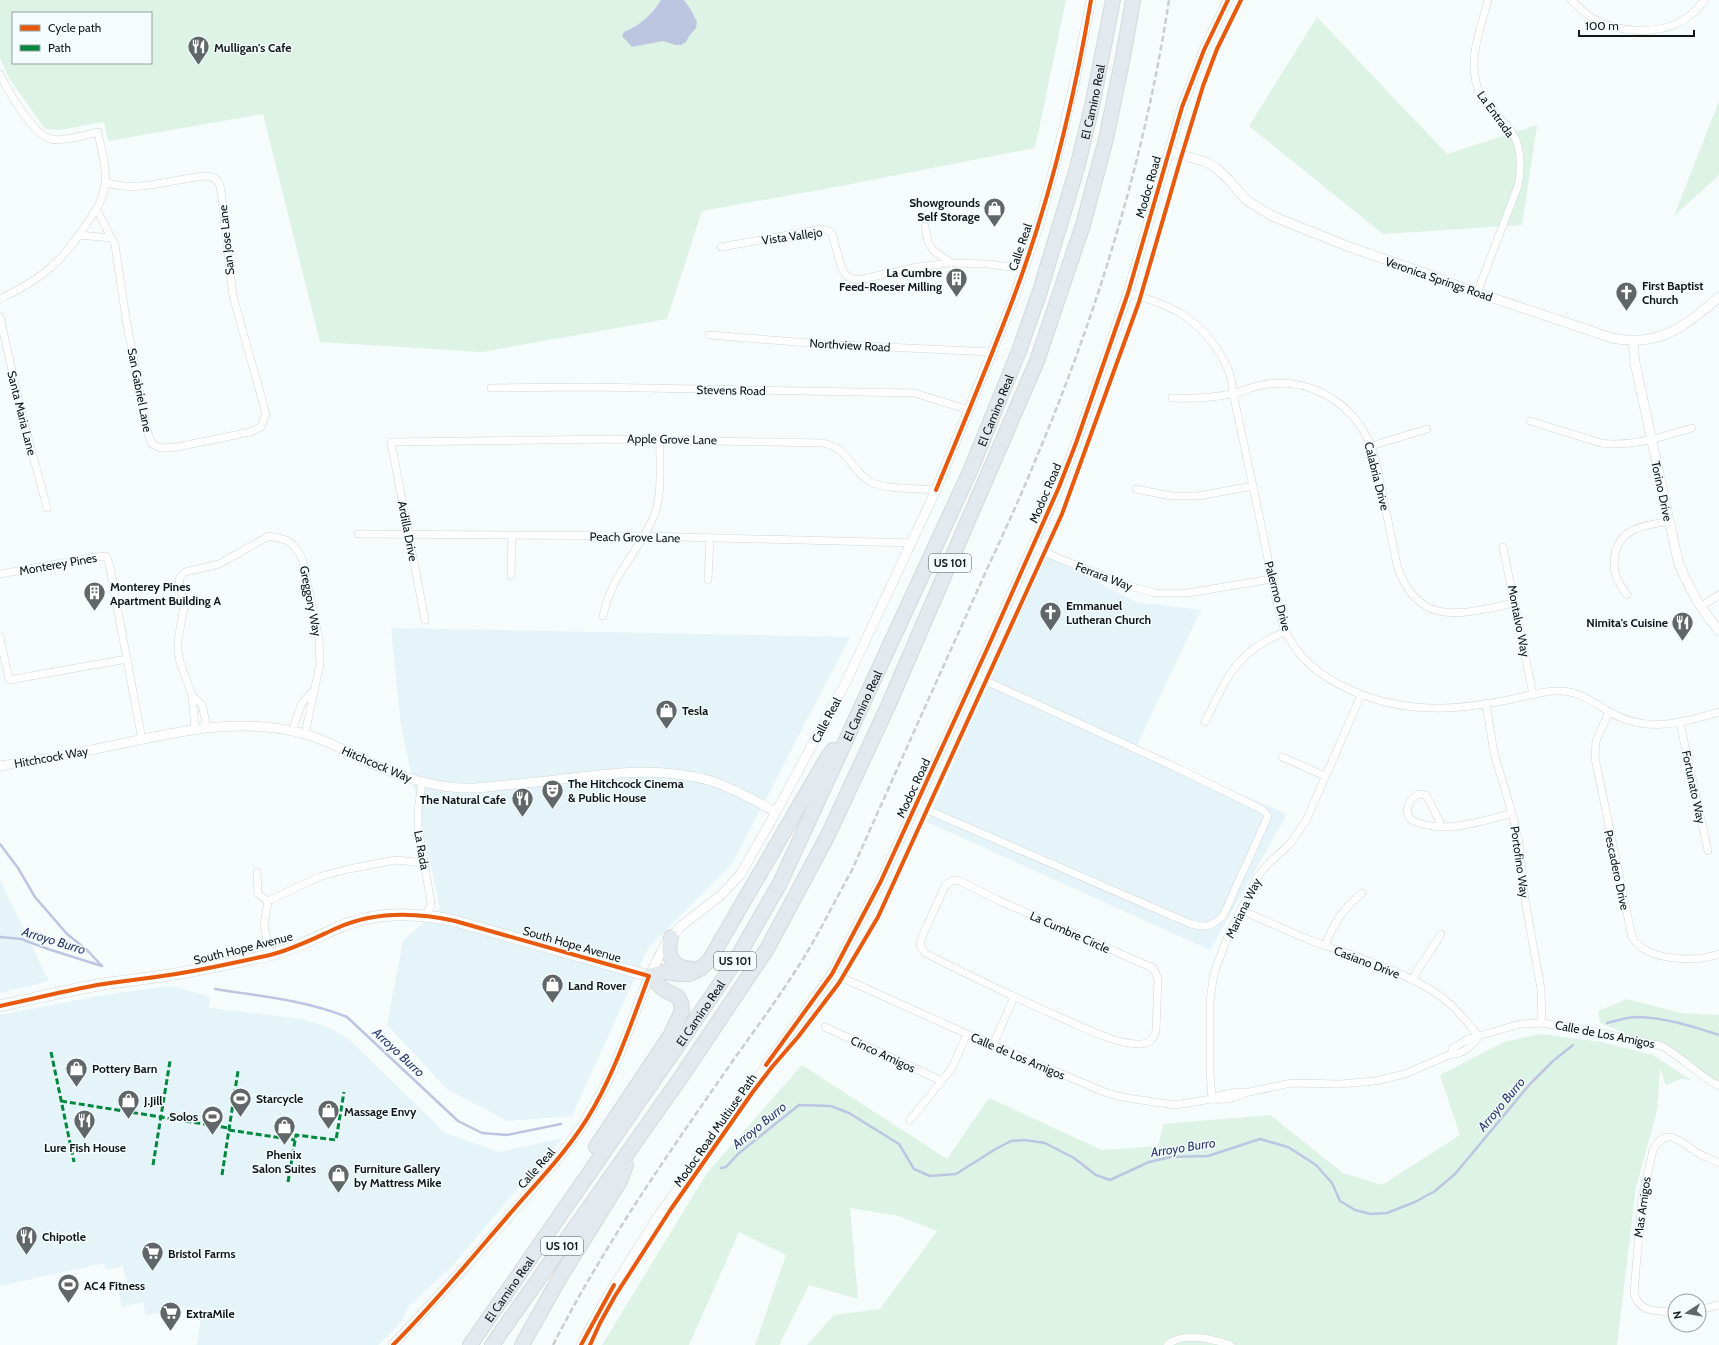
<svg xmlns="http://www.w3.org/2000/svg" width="1719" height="1345" viewBox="0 0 1719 1345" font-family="Cabin,sans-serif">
<rect width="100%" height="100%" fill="#f6fbfb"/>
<g fill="#e4f4f8">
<polygon points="1046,555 1136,602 1201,610 1135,749 1287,814 1210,950 927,822"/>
<polygon points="391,628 850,637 732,864 648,948 572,1116 507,1121 447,1089 387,1025 403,941 440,908 401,727"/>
<polygon points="0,880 49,981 0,993"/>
<polygon points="170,986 205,995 210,999 209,1008 302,1019 328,1027 350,1040 445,1133 500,1152 563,1138 539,1163 453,1265 409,1306 399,1324 378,1345 197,1345 202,1309 184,1308 146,1315 143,1302 122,1307 118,1286 127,1284 123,1266 106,1270 104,1263 0,1286 0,1015 98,996"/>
</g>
<g fill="#ddf3e5" fill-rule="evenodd">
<path d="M0,0H1066L1035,148L830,188L702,211L667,319L482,352L320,342L263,114L108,141L104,122L60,130L45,129L9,78L0,58ZM13,13H151V63H13Z"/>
<polygon points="1317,17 1447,154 1537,125 1522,225 1383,234 1249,126"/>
<polygon points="1719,101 1719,175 1674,216"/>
<polygon points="1627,999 1681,1013 1719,1015 1719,1086 1648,1042 1600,1023 1598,1011"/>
<polygon points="1540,1034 1601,1042 1653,1055 1691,1080 1681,1079 1666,1085 1660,1068 1657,1111 1636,1187 1617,1345 807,1345 834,1315 880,1309 937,1231 899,1216 850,1208 858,1299 809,1285 779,1345 755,1345 786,1255 739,1232 689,1345 602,1345 707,1173 802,1065 947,1159 989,1098 1102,1150 1158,1146 1163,1124 1270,1115 1343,1173 1382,1185 1460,1135 1440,1075 1504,1042"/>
</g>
<path fill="#bdc6e1" d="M661,0H684L691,10L697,22L696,28L689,36L686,42L681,45H675L663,41L632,47L622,36L624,32C639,26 653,14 661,0Z"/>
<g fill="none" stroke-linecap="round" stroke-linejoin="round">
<g stroke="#bdc6e1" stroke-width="2.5">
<polyline points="0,844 18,868 35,897 67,934 87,950 102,966"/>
<polyline points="0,937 21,939 48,949 102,966"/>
<path d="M215,989C259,996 305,1000 347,1017L458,1121L482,1133L507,1135L561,1124"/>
<path d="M1607,1023C1616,1021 1625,1018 1634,1017C1664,1017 1691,1026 1719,1035"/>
<polyline points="721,1168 726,1167 738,1154 799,1105 831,1106 849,1113 899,1144 914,1169 930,1176 956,1174 994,1150 1011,1141 1025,1140 1045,1143 1074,1158 1096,1175 1110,1180 1149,1162 1171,1157 1208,1156 1260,1139 1288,1147 1316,1165 1332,1183 1340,1201 1355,1210 1371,1214 1387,1213 1415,1202 1435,1191 1455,1174 1530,1084 1553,1061 1573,1045"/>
</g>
<defs>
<g id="minor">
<path d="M1571,0C1578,6 1584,13 1592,18C1618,33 1659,36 1685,19C1693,14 1699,7 1705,0"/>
<path d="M0,74C8,91 33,135 51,139C63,142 85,135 98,132C101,149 107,167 105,183C104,198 96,210 88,222C63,261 42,279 0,299"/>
<path d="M97,210L115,245L126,319L147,431L152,444L161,448L177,447L250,432L261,427L266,414L233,296L221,191C220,182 216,176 206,176C176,178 134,194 106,182"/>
<polyline points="925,226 928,242 933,250 951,263 989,264 1023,269"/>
<polyline points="79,235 111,238"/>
<polyline points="721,247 822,229 829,231 832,234 842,269 846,275 850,278 858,280 917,267 951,263"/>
<path d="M1128,293C1146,298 1166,304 1183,315C1208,332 1232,362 1233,393C1243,440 1253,487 1263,534C1267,554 1271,574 1275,594C1278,606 1280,620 1286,632C1309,683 1379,707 1432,708C1459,709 1487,704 1513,699C1528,696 1545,690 1559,691C1579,691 1593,702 1608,711C1646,734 1680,723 1719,712"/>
<path d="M1477,293L1518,186C1522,167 1522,143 1508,127C1497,114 1482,103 1477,86C1468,57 1481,28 1488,0"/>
<polyline points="0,317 22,415 47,508"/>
<polyline points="709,335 822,344 992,352"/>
<polyline points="491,388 591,387 914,393 969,410"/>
<path d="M1172,398C1194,399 1214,398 1235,393C1246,390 1257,385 1268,384C1320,378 1364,412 1376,462L1397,565C1418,630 1464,613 1515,603"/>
<path d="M1530,421L1601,443C1632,447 1662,437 1692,428"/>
<polyline points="1371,446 1427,429"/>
<polyline points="1136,489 1171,496 1198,496 1253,486"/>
<polyline points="358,534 644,536 912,543"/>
<polyline points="1033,546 1051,555 1122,584 1155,593 1188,593 1272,579"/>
<polyline points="1503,547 1533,695"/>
<polyline points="0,574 95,557 106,556 109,563 142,740"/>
<polyline points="511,576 512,535"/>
<polyline points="708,580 710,538"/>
<path d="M1627,595C1624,590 1620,585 1617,579C1611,563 1614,541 1630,532C1640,525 1656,524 1669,521"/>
<polyline points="1700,607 1719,595"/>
<path d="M603,616C611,575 639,552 654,516C663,493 659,464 660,439"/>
<path d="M425,620L391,442L612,439L822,443C851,448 849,470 871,482C887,490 917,488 936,490"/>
<polyline points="0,637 9,680 127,659"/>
<polyline points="192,695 202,705 207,727"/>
<polyline points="1486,704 1494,753 1512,813 1519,842 1525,900 1541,989 1542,1023"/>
<path d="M1609,712L1596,741L1595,758L1632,937C1647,962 1695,962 1719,954"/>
<path d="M1205,722C1227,678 1236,651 1285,632"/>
<polyline points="1680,723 1708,851"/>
<polyline points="195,729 192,695 180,662 178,651 178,640 184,607 179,579 185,572 219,564 269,536 286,540 293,545 302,558 319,639 320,664 305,734"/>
<polyline points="292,731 302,703 314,690"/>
<polyline points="1282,757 1325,776"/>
<polyline points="422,783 418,810 418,826 431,903 431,906 426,915"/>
<path d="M916,805L1191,924C1206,928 1210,927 1223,916L1268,816L1263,810L1175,767L975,676"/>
<path d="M1442,826L1426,795L1418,794L1410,801L1407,810L1409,818C1436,837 1483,821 1512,813"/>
<polyline points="257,872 258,894 268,901"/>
<path d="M952,880L960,881L1000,901L1153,968L1158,979L1156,1031C1154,1038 1149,1044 1141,1044C1118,1045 1087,1029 1066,1020C1018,999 972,977 925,953L920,946L922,937L945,886Z"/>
<path d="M1241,910C1269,922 1297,936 1326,946C1363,959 1420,977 1450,1004C1460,1013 1469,1025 1479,1036"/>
<path d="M1325,946C1334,922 1343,909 1362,893"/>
<polyline points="270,955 264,925 268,901 319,877 344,870 395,860 425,863"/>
<path d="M832,974L845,979L967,1034L1107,1093L1127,1098L1175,1105L1212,1099L1221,1095L1238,1092L1244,1093L1291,1083L1340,1084L1375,1081L1405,1074L1451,1054C1463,1055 1472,1045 1479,1036"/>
<path d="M1412,980C1420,964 1432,950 1441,934"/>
<polyline points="825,1027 942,1081"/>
<polyline points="993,1045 1014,997"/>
<path d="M1451,1054L1453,1048L1468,1039L1520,1024L1542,1023L1586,1030L1662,1046C1682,1057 1698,1075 1719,1086"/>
<polyline points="1212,1099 1210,1071 1210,1000 1214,973 1228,936 1257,877 1269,863 1289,845 1306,821 1361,695"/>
<path d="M1212,1099C1223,1100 1235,1099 1244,1093"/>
<polyline points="910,1120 952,1068 967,1034"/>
<polyline points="1699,1310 1719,1305"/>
<path d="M1675,1312C1657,1311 1639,1313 1634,1293L1642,1198L1653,1150C1666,1125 1681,1142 1696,1152C1703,1156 1711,1159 1719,1163"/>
<path d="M1167,1345C1183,1331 1213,1339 1231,1345"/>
</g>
<g id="tertiary">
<path d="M1169,151L1206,162L1215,167L1229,180L1246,200L1272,216L1347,246L1436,277L1463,288L1612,338C1658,348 1686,326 1719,297"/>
<path d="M1633,341L1635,363L1678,561C1688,587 1700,609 1719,631"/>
<path d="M0,766C30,760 61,757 91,750C162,736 233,714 305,734C327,740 347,752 368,762C398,776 429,787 464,788C480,789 499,785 516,784C580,779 648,762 711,781C734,788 755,801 776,812"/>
<polyline points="393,1345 464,1268 557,1160 582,1126 606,1084 618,1058 649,976 665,945 681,926 720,896 740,875 776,812 846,682 936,490 1014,298 1040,221 1053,172 1074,85 1091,0"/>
<polyline points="581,1345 607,1297 657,1218 832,974 881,881 988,647 1059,487 1076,443 1128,293 1182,107 1204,50 1228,0"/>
</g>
<path id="secondary" d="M0,1006C32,999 65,991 97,985C121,981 145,979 169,975C203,970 237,962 270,955C294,949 315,938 337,928C375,911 415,912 455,921L649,976"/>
<g id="motorway">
<path d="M671,937C666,957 672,968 693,969"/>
<polyline points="649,976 664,972 678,974 689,974 700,969 709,961 827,758 833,750"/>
<polyline points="596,1147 670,1036 682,1011 681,1003 678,997 663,989 649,976"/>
<path id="s1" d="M470,1345L694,1022L734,963L780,883L971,469L1019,351L1040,291L1077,168L1092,106L1113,0"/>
<polyline points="492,1345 679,1080 767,949 828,835 888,706 1037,361 1083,225 1106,139 1123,57 1133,0"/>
<polyline points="522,1345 559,1279 620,1181 626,1165"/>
</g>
</defs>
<use href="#minor" stroke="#d1d7d8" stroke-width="8"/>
<use href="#tertiary" stroke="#d1d7d8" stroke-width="10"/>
<use href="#secondary" stroke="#d1d7d8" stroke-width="12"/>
<use href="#motorway" stroke="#d6d8d9" stroke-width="16"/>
<use href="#minor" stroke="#fefefe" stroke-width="7"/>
<use href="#tertiary" stroke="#fefefe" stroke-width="9"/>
<use href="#secondary" stroke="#fefefe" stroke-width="11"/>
<use href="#motorway" stroke="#e2eaef" stroke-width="14"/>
<path stroke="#cccdcd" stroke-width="2.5" stroke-dasharray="6 3" stroke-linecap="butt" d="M553,1345C604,1245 668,1154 732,1062C753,1032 775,1003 794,973C816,940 833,904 852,870C890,785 928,700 967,614C989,563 1014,513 1035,461C1097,314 1145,158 1169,0"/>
<g stroke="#00873e" stroke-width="3" stroke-dasharray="6 3" stroke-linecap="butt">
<polyline points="51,1052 74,1162"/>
<polyline points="61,1101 229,1128"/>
<polyline points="229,1130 295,1140"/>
<polyline points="153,1165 170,1061"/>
<polyline points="222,1175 238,1071"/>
<polyline points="288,1182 296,1135 336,1140 344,1092"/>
</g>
<defs>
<g id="cycleway">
<path d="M936,490C962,427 989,363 1013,299C1049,203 1074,101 1091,0"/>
<path d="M0,1006C32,999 65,991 97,985C121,981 145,979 169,975C203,970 237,962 270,955C294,949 315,938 337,928C375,911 415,912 455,921L649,976C632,1021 617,1066 594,1107C573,1145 542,1177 514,1209C474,1255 436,1302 393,1345"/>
<polyline points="766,1065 832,974 881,881 988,647 1059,487 1076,443 1128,293 1182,107 1204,50 1228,0"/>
<polyline points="581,1345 614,1285"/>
<polyline points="590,1345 600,1323 615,1296 671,1209 752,1093 772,1067 798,1037 839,983 878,917 1062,514 1139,302 1180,161 1203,86 1217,49 1241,0"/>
</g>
</defs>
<use href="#cycleway" stroke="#f4fcfd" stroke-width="6"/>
<use href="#cycleway" stroke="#e8590c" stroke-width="4"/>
</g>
<defs>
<symbol id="restaurant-pin" viewBox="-11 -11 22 30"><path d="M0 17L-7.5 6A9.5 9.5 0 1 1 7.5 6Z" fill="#616768" stroke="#f4fcfd"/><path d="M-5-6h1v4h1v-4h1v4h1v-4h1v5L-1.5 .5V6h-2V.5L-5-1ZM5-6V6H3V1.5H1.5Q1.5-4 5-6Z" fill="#fff"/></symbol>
<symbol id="shop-pin" viewBox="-11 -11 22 30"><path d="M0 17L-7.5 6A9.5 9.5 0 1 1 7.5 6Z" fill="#616768" stroke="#f4fcfd"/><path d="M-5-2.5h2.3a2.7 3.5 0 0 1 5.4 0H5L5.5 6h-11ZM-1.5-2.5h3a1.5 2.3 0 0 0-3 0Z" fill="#fff"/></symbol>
<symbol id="building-pin" viewBox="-11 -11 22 30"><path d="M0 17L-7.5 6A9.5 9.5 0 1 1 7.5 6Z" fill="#616768" stroke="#f4fcfd"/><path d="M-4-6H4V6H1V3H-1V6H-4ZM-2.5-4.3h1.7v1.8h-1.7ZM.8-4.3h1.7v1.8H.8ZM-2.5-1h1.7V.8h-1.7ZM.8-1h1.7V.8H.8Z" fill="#fff"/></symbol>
<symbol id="church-pin" viewBox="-11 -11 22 30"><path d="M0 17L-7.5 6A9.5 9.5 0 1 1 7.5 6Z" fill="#616768" stroke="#f4fcfd"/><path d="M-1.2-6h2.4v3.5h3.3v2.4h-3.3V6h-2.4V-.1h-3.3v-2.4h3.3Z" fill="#fff"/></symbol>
<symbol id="theatre-pin" viewBox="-11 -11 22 30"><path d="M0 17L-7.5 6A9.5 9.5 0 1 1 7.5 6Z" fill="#616768" stroke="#f4fcfd"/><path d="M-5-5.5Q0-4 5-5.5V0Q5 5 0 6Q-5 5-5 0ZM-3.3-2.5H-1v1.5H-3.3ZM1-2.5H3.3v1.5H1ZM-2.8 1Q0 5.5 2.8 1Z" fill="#fff"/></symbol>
<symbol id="stadium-pin" viewBox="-11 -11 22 30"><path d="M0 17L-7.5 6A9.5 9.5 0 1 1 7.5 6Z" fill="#616768" stroke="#f4fcfd"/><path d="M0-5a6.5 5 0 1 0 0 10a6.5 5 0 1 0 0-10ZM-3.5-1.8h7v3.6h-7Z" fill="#fff"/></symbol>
<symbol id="supermarket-pin" viewBox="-11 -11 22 30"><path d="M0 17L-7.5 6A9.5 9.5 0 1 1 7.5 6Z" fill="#616768" stroke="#f4fcfd"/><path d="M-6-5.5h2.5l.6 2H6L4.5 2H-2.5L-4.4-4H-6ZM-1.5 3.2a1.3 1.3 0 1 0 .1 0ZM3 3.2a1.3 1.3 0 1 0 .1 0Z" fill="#fff"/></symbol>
</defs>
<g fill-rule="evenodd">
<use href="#restaurant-pin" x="186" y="34" width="25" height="34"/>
<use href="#shop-pin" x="982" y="196" width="25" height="34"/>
<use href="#building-pin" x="944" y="266" width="25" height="34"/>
<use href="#church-pin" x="1614" y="280" width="25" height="34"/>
<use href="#building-pin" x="82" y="580" width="25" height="34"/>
<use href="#church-pin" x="1038" y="600" width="25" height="34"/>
<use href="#restaurant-pin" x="1670" y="610" width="25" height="34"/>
<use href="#shop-pin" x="654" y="698" width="25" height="34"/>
<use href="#theatre-pin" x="540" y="778" width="25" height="34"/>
<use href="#restaurant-pin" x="510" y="786" width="25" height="34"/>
<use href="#shop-pin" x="540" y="972" width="25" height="34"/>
<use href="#shop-pin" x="64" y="1056" width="25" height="34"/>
<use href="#stadium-pin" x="228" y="1086" width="25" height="34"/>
<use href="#shop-pin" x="116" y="1088" width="25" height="34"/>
<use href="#shop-pin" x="316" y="1098" width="25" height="34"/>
<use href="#stadium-pin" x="200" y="1104" width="25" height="34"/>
<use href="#restaurant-pin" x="72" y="1108" width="25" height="34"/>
<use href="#shop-pin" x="272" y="1114" width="25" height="34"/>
<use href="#shop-pin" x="326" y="1162" width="25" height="34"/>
<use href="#restaurant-pin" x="14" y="1224" width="25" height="34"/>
<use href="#supermarket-pin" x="140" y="1240" width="25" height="34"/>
<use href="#stadium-pin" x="56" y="1272" width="25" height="34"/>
<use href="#supermarket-pin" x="158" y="1300" width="25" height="34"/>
</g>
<g text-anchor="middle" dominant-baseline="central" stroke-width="3" stroke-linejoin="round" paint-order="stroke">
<g fill="#f4fcfd" stroke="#555c5d" stroke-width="1">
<rect x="929" y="554" width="42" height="18" rx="3"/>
<rect x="714" y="952" width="42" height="18" rx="3"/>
<rect x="541" y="1237" width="42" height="18" rx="3"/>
</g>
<g font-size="11" font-weight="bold" fill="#111719">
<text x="950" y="563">US 101</text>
<text x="735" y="961">US 101</text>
<text x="562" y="1246">US 101</text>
</g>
<g font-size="12" font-weight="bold" fill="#111719" stroke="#f4fcfd" text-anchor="start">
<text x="214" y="47">Mulligan's Cafe</text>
<text x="980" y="202" text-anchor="end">Showgrounds<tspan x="980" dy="14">Self Storage</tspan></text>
<text x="942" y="272" text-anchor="end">La Cumbre<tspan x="942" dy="14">Feed-Roeser Milling</tspan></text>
<text x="1642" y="285">First Baptist<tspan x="1642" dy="14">Church</tspan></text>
<text x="110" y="586">Monterey Pines<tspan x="110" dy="14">Apartment Building A</tspan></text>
<text x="1066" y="605">Emmanuel<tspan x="1066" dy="14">Lutheran Church</tspan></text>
<text x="1668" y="622" text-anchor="end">Nimita's Cuisine</text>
<text x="682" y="710">Tesla</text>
<text x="568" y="783">The Hitchcock Cinema<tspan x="568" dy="14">&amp; Public House</tspan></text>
<text x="506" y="799" text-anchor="end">The Natural Cafe</text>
<text x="568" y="985">Land Rover</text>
<text x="92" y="1068">Pottery Barn</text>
<text x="256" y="1098">Starcycle</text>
<text x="144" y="1100">J.Jill</text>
<text x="344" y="1111">Massage Envy</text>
<text x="198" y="1116" text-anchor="end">Solos</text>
<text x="85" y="1147" text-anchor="middle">Lure Fish House</text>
<text x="284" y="1154" text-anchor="middle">Phenix<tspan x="284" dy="14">Salon Suites</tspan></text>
<text x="354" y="1168">Furniture Gallery<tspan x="354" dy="14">by Mattress Mike</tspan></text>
<text x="42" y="1236">Chipotle</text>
<text x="168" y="1253">Bristol Farms</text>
<text x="84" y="1285">AC4 Fitness</text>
<text x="186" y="1313">ExtraMile</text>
</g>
<g font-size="12" fill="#111719" stroke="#f4fcfd">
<text stroke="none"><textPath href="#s1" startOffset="1400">El Camino Real</textPath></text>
<text transform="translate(1496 114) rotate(54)">La Entrada</text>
<text transform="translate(1148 187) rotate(-74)">Modoc Road</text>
<text transform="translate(792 236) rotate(-8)">Vista Vallejo</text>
<text transform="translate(226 240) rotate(-96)">San Jose Lane</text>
<text transform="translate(1020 247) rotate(-71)">Calle Real</text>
<text transform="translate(1439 279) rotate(19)">Veronica Springs Road</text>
<text transform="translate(850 345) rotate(3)">Northview Road</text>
<text transform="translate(140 390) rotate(79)">San Gabriel Lane</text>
<text transform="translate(731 390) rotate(1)">Stevens Road</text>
<text stroke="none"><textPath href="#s1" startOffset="1076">El Camino Real</textPath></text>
<text transform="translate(22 413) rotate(76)">Santa Maria Lane</text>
<text transform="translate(672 439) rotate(1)">Apple Grove Lane</text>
<text transform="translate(1377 476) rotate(76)">Calabria Drive</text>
<text transform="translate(1662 491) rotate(78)">Torino Drive</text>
<text transform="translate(1045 493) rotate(-67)">Modoc Road</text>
<text transform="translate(408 531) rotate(79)">Ardilla Drive</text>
<text transform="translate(635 537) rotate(1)">Peach Grove Lane</text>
<text transform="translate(58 564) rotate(-10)">Monterey Pines</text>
<text transform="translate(1104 576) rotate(21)">Ferrara Way</text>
<text transform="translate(1278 596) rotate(75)">Palermo Drive</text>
<text transform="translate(311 601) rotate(79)">Greggory Way</text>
<text transform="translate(1519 621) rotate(79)">Montalvo Way</text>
<text stroke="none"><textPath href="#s1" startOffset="752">El Camino Real</textPath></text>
<text transform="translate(826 720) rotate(-62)">Calle Real</text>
<text transform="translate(51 757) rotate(-10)">Hitchcock Way</text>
<text transform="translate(377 764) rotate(23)">Hitchcock Way</text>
<text transform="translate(1694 787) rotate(78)">Fortunato Way</text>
<text transform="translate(913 788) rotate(-65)">Modoc Road</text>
<text transform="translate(422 850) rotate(80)">La Rada</text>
<text transform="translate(1520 862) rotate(82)">Portofino Way</text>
<text transform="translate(1617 870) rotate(78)">Pescadero Drive</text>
<text transform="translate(1243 908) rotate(-64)">Mariana Way</text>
<text transform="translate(1070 932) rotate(24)">La Cumbre Circle</text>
<text transform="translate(572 944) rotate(16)">South Hope Avenue</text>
<text transform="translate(243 948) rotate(-14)">South Hope Avenue</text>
<text transform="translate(1367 962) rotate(21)">Casiano Drive</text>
<text stroke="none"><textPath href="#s1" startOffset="404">El Camino Real</textPath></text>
<text transform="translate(1605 1034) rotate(11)">Calle de Los Amigos</text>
<text transform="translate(883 1054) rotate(25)">Cinco Amigos</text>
<text transform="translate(1018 1056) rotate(23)">Calle de Los Amigos</text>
<text transform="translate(715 1130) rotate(-55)">Modoc Road Multiuse Path</text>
<text transform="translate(536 1168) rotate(-49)">Calle Real</text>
<text transform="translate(1642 1207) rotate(-82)">Mas Amigos</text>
<text stroke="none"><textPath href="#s1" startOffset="68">El Camino Real</textPath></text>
</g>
<g font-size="13" font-style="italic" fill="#303b6d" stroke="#f4fcfd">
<text transform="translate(54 940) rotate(17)">Arroyo Burro</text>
<text transform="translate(399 1052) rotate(43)">Arroyo Burro</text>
<text transform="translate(1501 1104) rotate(-50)">Arroyo Burro</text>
<text transform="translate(759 1125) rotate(-39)">Arroyo Burro</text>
<text transform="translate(1183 1147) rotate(-9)">Arroyo Burro</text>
</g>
</g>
<rect x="12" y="12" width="140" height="52" fill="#f4fcfd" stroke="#99a0a2"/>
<rect x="20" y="25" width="20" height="6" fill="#e8590c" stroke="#99a0a2"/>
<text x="48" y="32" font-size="12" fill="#111719">Cycle path</text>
<rect x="20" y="45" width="20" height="6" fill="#00873e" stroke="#99a0a2"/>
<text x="48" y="52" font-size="12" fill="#111719">Path</text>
<g transform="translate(1687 1313) rotate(258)"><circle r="19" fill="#f4fcfd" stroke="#99a0a2"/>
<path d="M0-3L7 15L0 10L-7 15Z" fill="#616768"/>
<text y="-6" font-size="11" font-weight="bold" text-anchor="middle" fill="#111719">N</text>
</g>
<path d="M1579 30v6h115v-6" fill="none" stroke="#111719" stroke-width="2"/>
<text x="1585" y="30" font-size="12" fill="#111719" stroke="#f4fcfd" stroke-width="3" paint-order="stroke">100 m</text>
</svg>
